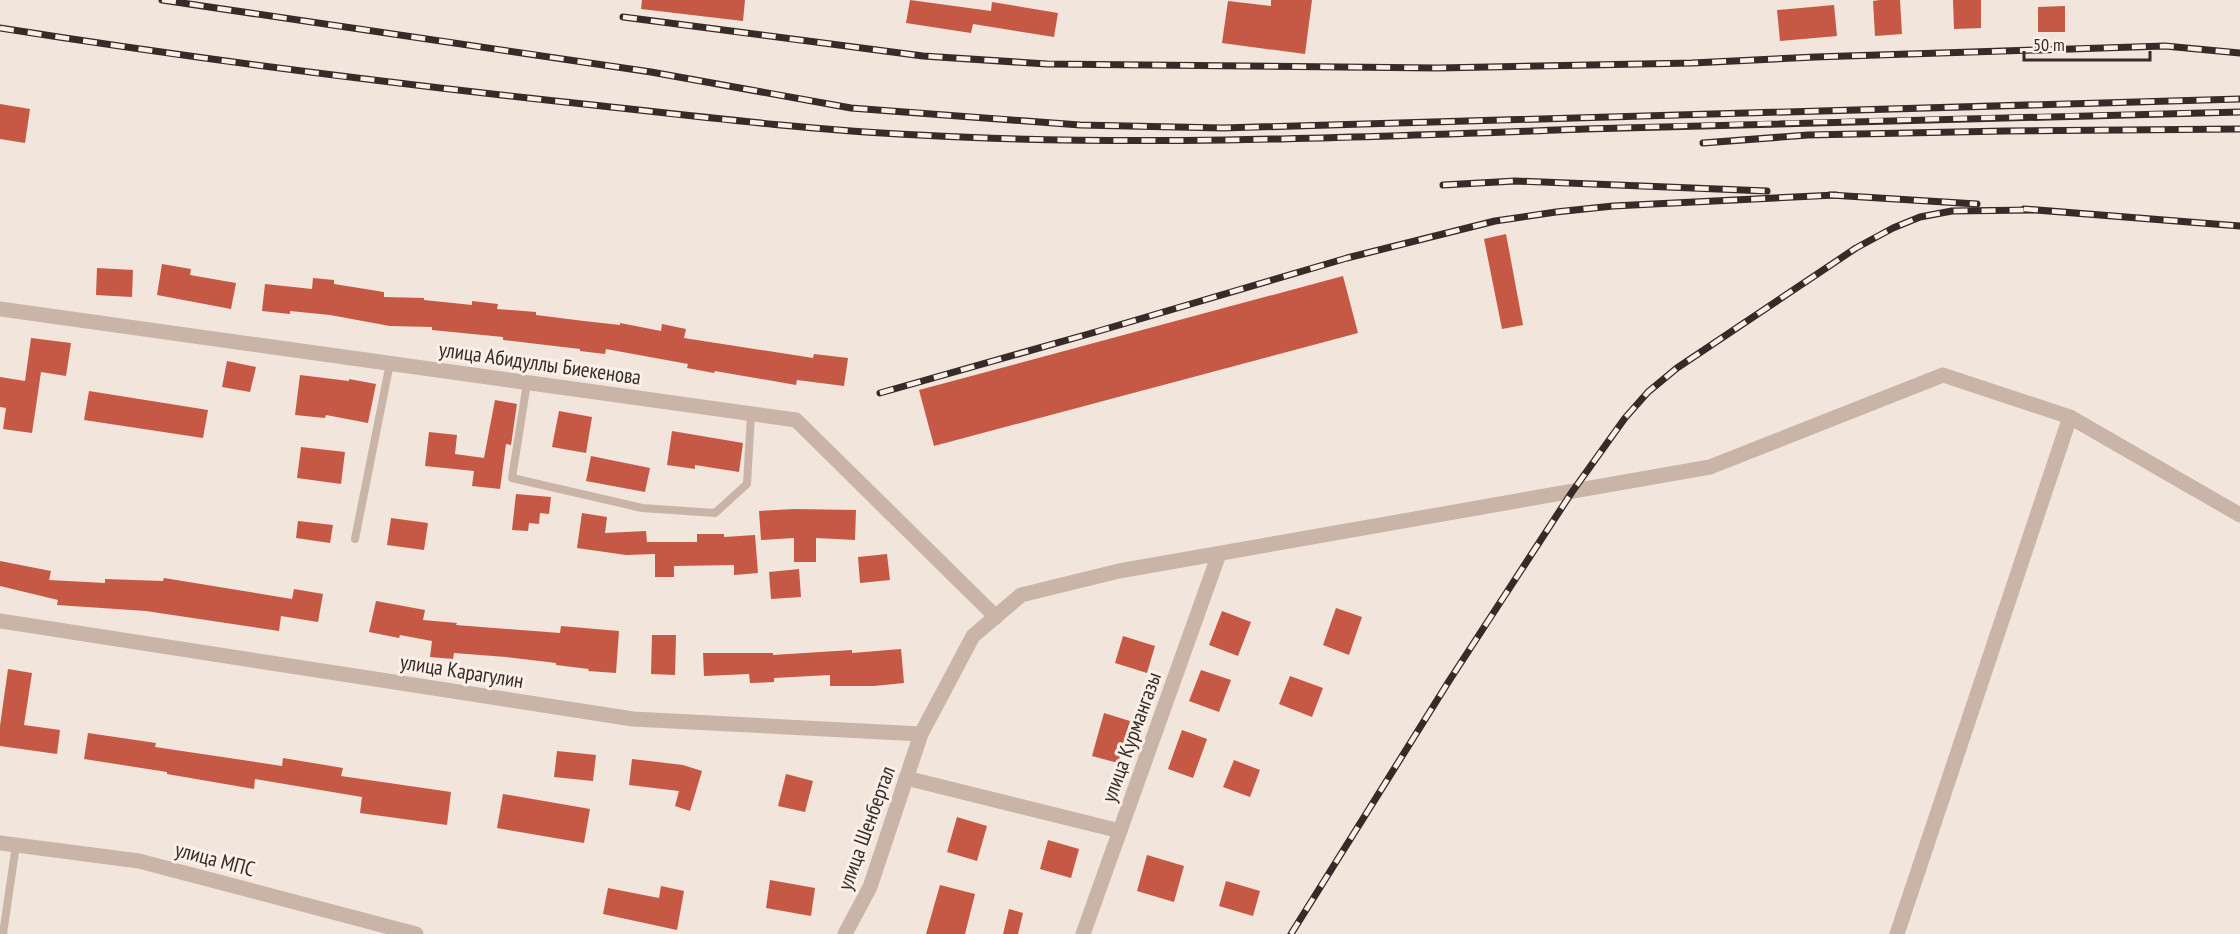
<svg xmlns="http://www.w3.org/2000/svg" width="2240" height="934" viewBox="0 0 2240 934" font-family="'PT Sans Narrow',sans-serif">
<rect width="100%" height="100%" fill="#f2e5dc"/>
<g fill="#c65846">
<polygon points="642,0 745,0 743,21 641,9"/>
<polygon points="910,0 991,11 992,2 1058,13 1054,37 973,24 971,33 906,23"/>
<polygon points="1271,0 1312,0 1305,54 1222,43 1228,1 1271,6"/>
<polygon points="1880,0 1900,0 1902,34 1875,36 1873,1"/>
<polygon points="1953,0 1981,0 1981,28 1954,29"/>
<polygon points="1834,5 1837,36 1780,41 1777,10"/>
<polygon points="2065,6 2065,32 2038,32 2038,7"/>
<polygon points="0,104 30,109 25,143 0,139"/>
<polygon points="1506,234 1523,325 1502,329 1484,239"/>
<polygon points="162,264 191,269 190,275 236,283 231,309 157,295"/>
<polygon points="97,268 133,270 132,297 96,295"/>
<polygon points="1343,276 1358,333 934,446 919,390"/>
<polygon points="313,278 334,280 334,284 384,292 384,297 424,298 424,300 472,305 472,301 498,304 497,309 536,312 536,315 584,321 620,325 620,323 661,331 662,324 686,329 684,338 813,358 814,354 848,358 844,386 797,380 796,385 715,371 714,373 687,368 688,364 606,349 605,354 580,351 580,349 503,340 503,337 432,330 432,327 390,326 330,315 290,311 290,314 262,311 265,284 312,289"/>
<polygon points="31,338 71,343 66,376 41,372 32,433 3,429 6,408 0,407 0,377 25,381"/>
<polygon points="227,361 256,367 250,392 222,387"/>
<polygon points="300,375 349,381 349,379 376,384 368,423 326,415 325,418 295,415"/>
<polygon points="89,391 208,410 203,438 84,420"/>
<polygon points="495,400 517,404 511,445 506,444 500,489 472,486 474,471 425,466 429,432 457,435 455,454 484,458"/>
<polygon points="559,411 592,417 586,453 552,447"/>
<polygon points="672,431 743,443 739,472 695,465 695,469 667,465"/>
<polygon points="301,447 345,452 341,484 297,478"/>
<polygon points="591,456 650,468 645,492 586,481"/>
<polygon points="516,494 551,497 549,514 540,513 539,524 529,523 528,531 512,530"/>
<polygon points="794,509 856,510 855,540 816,538 816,562 794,562 794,538 761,540 759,511"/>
<polygon points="582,513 607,517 605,533 646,531 647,542 697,542 697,534 724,534 724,537 755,535 758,573 734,575 734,565 674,566 674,577 655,577 655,554 626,555 577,548"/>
<polygon points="391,518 428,523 424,550 387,545"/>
<polygon points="298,521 333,525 330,543 296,538"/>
<polygon points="887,554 890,580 860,583 858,557"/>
<polygon points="0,561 51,571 49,580 105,583 105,579 163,581 164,578 292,599 294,589 323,594 318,622 281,616 279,631 146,611 57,605 58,600 0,586"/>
<polygon points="799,569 801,597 771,599 769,572"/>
<polygon points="376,601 425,610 423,620 457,623 456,625 560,633 561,626 619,631 616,673 588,671 589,669 556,665 556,663 506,657 454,653 453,659 430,657 432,641 400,635 399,638 369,632"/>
<polygon points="1336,608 1362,617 1349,655 1323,645"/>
<polygon points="1222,611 1251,622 1238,656 1209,645"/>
<polygon points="652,635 676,635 675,675 651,674"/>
<polygon points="1123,636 1155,646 1147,673 1115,663"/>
<polygon points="901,649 904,683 874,686 830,686 830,675 774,678 774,682 750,683 749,674 704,676 703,653 773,653 773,655 852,650 852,653"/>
<polygon points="8,669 32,673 24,725 60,730 57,754 0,746 0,726"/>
<polygon points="1201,670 1231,680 1219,712 1189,701"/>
<polygon points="1290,676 1323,688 1312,717 1279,704"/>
<polygon points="1104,713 1130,721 1118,763 1092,756"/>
<polygon points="1182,730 1207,739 1193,778 1168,769"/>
<polygon points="88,733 156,743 155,747 282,766 283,758 343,768 341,776 451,792 447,825 360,813 362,797 255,779 254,789 167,774 167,772 84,759"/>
<polygon points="557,751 596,755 593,781 554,777"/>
<polygon points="632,759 683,765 702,771 690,811 675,806 679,791 629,785"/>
<polygon points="1234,760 1260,770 1250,797 1223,787"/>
<polygon points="786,774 813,781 805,812 778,806"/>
<polygon points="503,794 590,809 584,843 497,828"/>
<polygon points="957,817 987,826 977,861 947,852"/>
<polygon points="1048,840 1079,849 1071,878 1040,869"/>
<polygon points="1147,855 1184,866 1174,902 1137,891"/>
<polygon points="770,880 815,888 811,916 766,908"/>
<polygon points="1226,881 1260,891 1253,916 1219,906"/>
<polygon points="940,885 975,894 965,934 926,934"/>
<polygon points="661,886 684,891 677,930 603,914 608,888 659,898"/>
<polygon points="1009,909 1023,913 1018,934 1003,934"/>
</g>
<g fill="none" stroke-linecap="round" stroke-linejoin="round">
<g stroke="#cab4a8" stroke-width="8">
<polyline points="527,383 512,478 642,508 715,513 747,484 751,414"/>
<polyline points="355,539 390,363"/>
<polyline points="3,934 16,845"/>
</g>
<g stroke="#cab4a8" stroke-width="15">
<polyline points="0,309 796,420 996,617"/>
<polyline points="0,621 633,719 921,734"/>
<polyline points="906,778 1120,831"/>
<polyline points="0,843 139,861 416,934"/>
<polyline points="845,934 870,887 921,734 973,636 1021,595 1119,571 1710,467 1943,375 2070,417 2240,515"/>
<polyline points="1083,934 1219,554"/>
<polyline points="1897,934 2070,417"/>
</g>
<defs>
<g id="rail">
<polyline points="162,0 651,72 851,108 1080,125 1223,128 2240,99"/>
<polyline points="623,17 923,56 1047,64 1438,68 1692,63 1815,57 2165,46 2240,53"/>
<path d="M0,28C197,59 395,84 593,105C702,117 811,130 919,135C1141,147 1364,137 1585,129C1804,122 2022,117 2240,112"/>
<polyline points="1703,143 1808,135 2005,131 2240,129"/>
<polyline points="1443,185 1515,181 1767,191"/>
<polyline points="1830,195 1977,204"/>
<polyline points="2024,209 2240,226"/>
<polyline points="880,393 1092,333 1347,258 1495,221 1556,212 1613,206 1836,195"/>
<polyline points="1291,934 1449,681 1572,492 1625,418 1648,392 1677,368 1856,248 1893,228 1920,217 1952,211 2033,210"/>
</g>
</defs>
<use href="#rail" stroke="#372b28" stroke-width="7"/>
<use href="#rail" stroke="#faf0e8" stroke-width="4.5" stroke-dasharray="14" stroke-linecap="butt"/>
</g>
<g text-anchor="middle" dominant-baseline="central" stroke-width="6" stroke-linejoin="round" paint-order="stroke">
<g font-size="21" fill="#372b28" stroke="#faf0e8">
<text transform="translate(540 363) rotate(8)">улица Абидуллы Биекенова</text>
<text transform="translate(462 671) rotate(9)">улица Карагулин</text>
<text transform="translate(1131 737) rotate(-70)">улица Курмангазы</text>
<text transform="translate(866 828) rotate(-70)">улица Шенбертал</text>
<text transform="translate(215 859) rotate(15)">улица МПС</text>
</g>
</g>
<path d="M2024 51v9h126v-9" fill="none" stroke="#372b28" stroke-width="3"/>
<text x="2033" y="51" font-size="18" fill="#372b28" stroke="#faf0e8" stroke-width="4.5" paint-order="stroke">50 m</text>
</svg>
